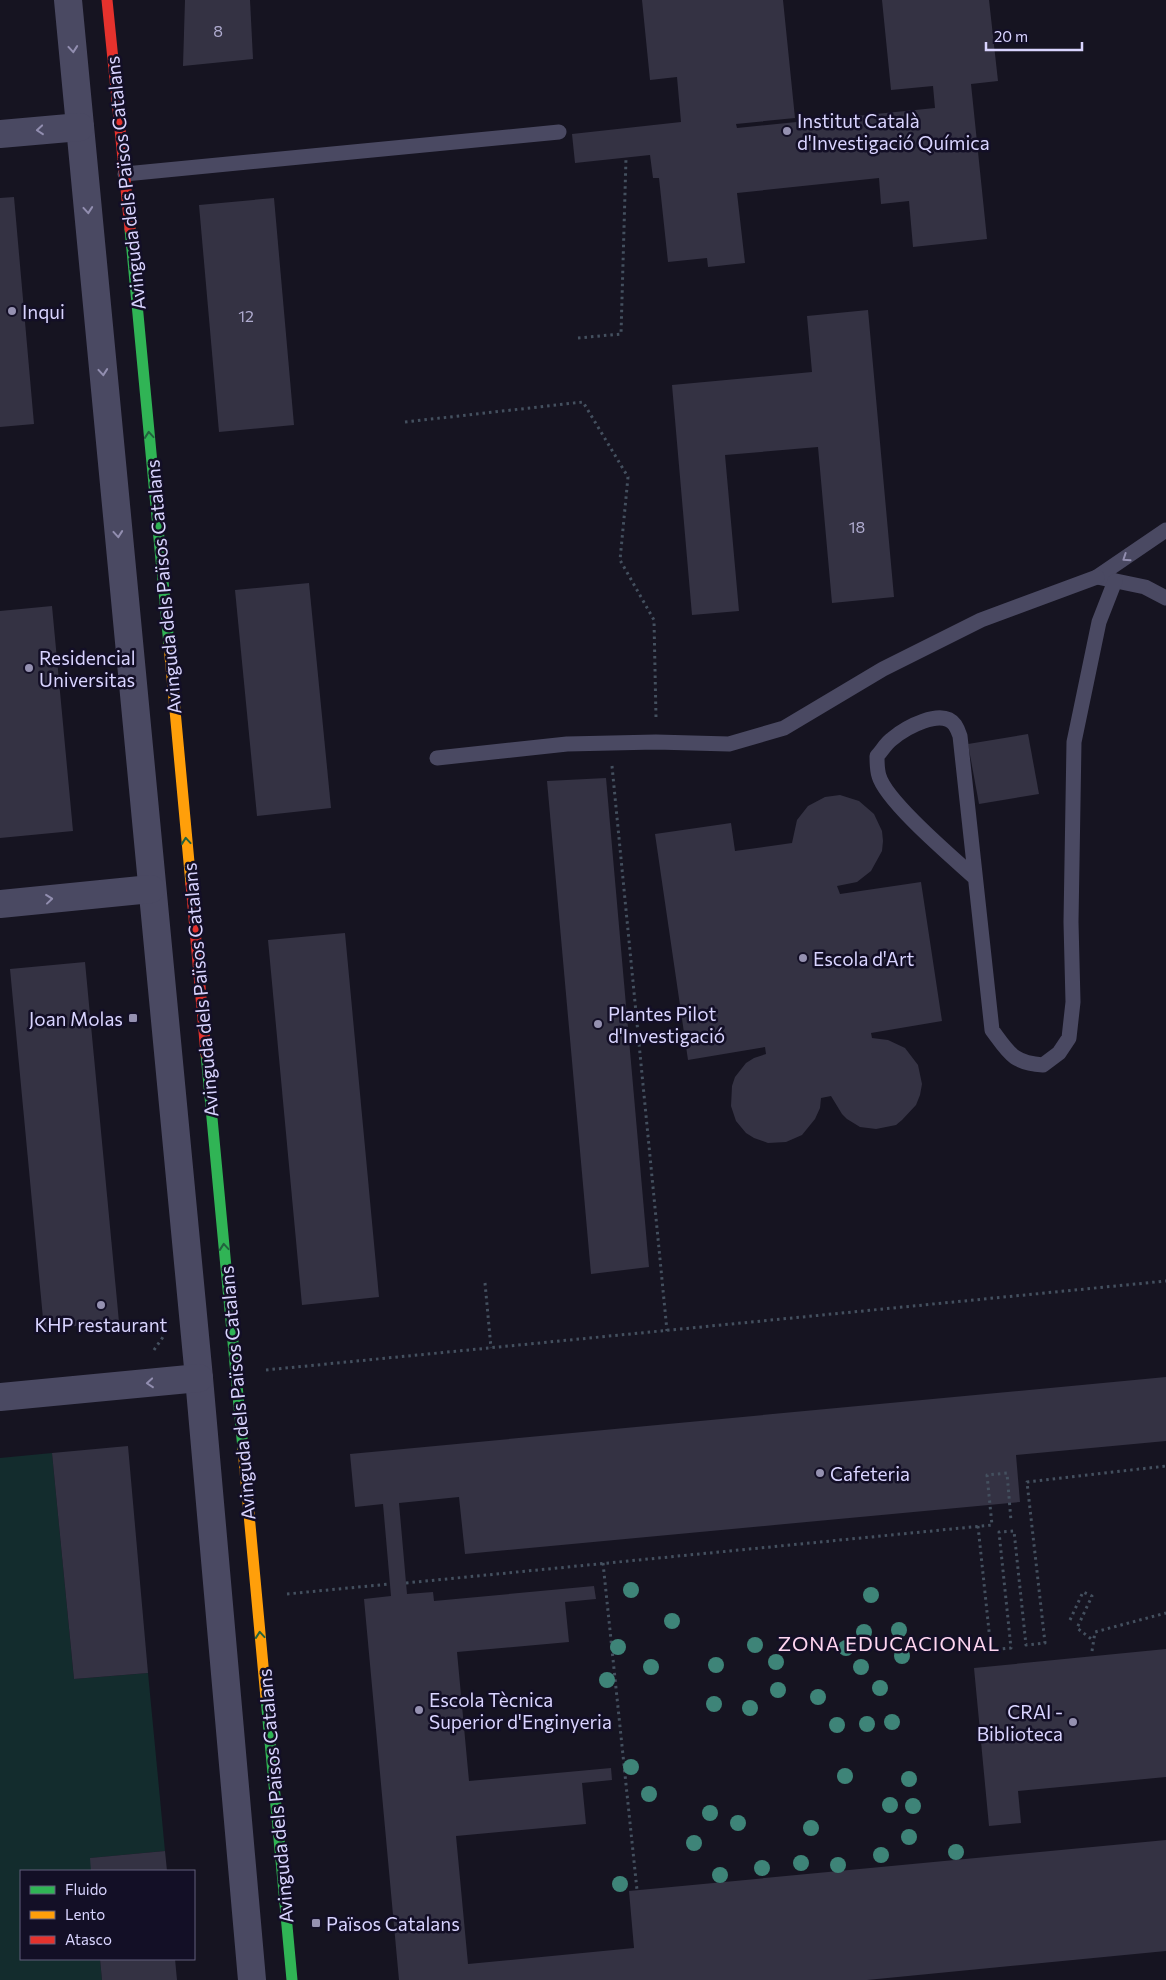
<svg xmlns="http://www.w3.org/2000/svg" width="1166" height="1980" viewBox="0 0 1166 1980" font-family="Commissioner,sans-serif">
<rect width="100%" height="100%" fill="#161421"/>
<polygon fill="#132c2d" points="52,1453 74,1679 148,1673 165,1851 91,1858 91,1871 21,1871 21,1959 100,1959 102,1980 0,1980 0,1458"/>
<g fill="#343243">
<polygon points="185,0 250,0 253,59 183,66"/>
<polygon points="642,0 783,0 795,118 736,124 737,128 935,108 933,86 891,90 882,0 989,0 998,81 971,84 987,239 913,247 909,201 881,204 879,178 737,193 745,263 708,267 707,258 668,262 659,178 653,178 650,155 575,163 572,134 681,122 677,77 650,80"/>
<polygon points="14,197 34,424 0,427 0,198"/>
<polygon points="274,198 294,425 219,432 199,205"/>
<polygon points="868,310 894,597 832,603 818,447 725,455 739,611 692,615 672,385 812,372 807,316"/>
<polygon points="309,583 331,808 257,816 235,590"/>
<polygon points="52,606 73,831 0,838 0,611"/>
<polygon points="1028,734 1039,794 979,804 968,744"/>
<polygon points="606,778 649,1267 591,1274 547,781"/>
<polygon points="840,795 859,801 874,814 882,831 883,841 882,851 871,871 857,882 837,886 840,894 921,882 942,1021 871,1033 872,1038 888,1040 905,1048 918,1065 922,1084 920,1095 916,1105 902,1120 896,1125 876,1129 860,1127 847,1119 842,1114 831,1096 821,1098 820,1108 815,1119 802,1135 786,1142 768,1143 754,1138 746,1133 736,1121 731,1106 732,1086 735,1077 746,1063 754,1058 766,1054 765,1047 688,1060 655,834 731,823 735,851 792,843 797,820 808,806 825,797"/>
<polygon points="345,933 379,1297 302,1305 268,940"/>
<polygon points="85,962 119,1322 44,1329 10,969"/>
<polygon points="1166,1377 1166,1441 1016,1455 1020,1502 465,1554 459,1497 399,1503 407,1594 433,1592 434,1601 594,1586 596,1599 565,1602 569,1642 457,1652 469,1781 611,1768 612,1780 582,1783 586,1824 456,1836 468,1964 634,1948 629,1891 1166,1840 1166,1951 867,1980 399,1980 364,1599 391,1596 383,1504 355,1507 350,1454"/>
<polygon points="128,1446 148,1673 74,1679 52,1453"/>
<polygon points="1166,1649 1166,1777 1018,1791 1021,1823 989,1826 974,1668"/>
<polygon points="165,1851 167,1871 91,1871 90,1858"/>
<polygon points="100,1959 175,1959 177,1980 102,1980"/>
</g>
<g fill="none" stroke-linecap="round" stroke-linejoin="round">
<g stroke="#44505f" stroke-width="3" stroke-dasharray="2.5 4" stroke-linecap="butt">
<polyline points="578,338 621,334 626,158"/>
<polyline points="405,422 583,402 628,477 620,560 654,620 656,718"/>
<polyline points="612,766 667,1331"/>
<polyline points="485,1283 491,1348"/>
<polyline points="154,1350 163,1337"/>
<polyline points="266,1370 1166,1281"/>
<polyline points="978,1526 991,1650 1011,1648 999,1532 1014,1531 1026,1645 1045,1643 1027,1482 1166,1466"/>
<polyline points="603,1563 637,1890"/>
<polyline points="406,1583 992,1525 987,1475 1007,1473 1011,1521"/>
<polyline points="287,1594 390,1584"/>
<polyline points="1070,1620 1083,1592 1092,1596 1077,1628 1094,1641"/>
<polyline points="1092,1651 1095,1632 1166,1613"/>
</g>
<g stroke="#4a4962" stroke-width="15">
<polyline points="125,174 559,132"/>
<polyline points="1166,530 1097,577 1145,587 1166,598"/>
<polyline points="437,758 567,744 656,742 729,744 784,728 883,669 981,620 1097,577"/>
<path d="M974,877C952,857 886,801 879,776C877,770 877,762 877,756C882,751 886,743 892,739C905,728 942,707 955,725C957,728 959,733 960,736L992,1030C1009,1053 1013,1063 1043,1065L1059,1053L1069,1038L1073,1002L1071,922L1074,742L1099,622L1115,581"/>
</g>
<g stroke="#4a4962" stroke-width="28">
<polyline points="68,0 199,1378 252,1980"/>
<polyline points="0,134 80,127"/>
<polyline points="0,904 151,889"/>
<polyline points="0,1397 199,1378"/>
</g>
<g stroke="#30b455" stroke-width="11">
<polyline points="130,229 169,645"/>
<polyline points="206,1054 243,1449"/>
<polyline points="266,1698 292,1980"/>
</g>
<g stroke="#ff9f0a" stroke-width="11">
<polyline points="169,645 191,884"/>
<polyline points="243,1449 266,1698"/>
</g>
<g stroke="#e5322d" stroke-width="11">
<polyline points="107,0 130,229"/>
<polyline points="191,884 206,1054"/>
</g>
</g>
<g fill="#3e8478">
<circle cx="631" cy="1590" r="8"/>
<circle cx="871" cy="1595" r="8"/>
<circle cx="672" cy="1621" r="8"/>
<circle cx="899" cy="1630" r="8"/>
<circle cx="864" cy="1632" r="8"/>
<circle cx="755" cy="1645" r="8"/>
<circle cx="618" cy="1647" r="8"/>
<circle cx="846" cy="1648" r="8"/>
<circle cx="902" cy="1656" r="8"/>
<circle cx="776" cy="1662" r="8"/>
<circle cx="716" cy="1665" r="8"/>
<circle cx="651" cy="1667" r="8"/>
<circle cx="861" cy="1667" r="8"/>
<circle cx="607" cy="1680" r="8"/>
<circle cx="880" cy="1688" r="8"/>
<circle cx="778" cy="1690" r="8"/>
<circle cx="818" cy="1697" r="8"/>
<circle cx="714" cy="1704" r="8"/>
<circle cx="750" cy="1708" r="8"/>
<circle cx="892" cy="1722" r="8"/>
<circle cx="867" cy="1724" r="8"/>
<circle cx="837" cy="1725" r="8"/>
<circle cx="631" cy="1767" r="8"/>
<circle cx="845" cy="1776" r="8"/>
<circle cx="909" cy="1779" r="8"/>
<circle cx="649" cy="1794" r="8"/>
<circle cx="890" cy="1805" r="8"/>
<circle cx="913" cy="1806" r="8"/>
<circle cx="710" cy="1813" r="8"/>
<circle cx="738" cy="1823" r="8"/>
<circle cx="811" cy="1828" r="8"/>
<circle cx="909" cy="1837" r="8"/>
<circle cx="694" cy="1843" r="8"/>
<circle cx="956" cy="1852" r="8"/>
<circle cx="881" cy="1855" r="8"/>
<circle cx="801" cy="1863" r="8"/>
<circle cx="838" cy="1865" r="8"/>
<circle cx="762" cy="1868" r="8"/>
<circle cx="720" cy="1875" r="8"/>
<circle cx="620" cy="1884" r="8"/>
</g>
<defs><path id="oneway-chevron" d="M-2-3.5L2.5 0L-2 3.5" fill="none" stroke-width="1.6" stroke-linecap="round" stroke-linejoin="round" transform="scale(1.25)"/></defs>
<g stroke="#928eb0">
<use href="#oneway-chevron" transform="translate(73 49) rotate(85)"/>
<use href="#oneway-chevron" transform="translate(40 130) rotate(175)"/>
<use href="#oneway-chevron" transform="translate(88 210) rotate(85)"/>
<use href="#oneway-chevron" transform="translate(103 372) rotate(85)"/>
<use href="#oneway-chevron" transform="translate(118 534) rotate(85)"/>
<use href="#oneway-chevron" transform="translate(1126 558) rotate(146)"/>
<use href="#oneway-chevron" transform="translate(49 899) rotate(-6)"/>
<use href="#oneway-chevron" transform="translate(150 1383) rotate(175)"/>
</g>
<g stroke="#22623e">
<use href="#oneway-chevron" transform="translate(149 435) rotate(-95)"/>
<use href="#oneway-chevron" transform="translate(186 841) rotate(-95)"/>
<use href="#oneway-chevron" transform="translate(224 1247) rotate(-95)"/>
<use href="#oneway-chevron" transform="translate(260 1635) rotate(-95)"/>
</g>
<g fill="#9591b1" stroke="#130f26" stroke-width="2">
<circle cx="787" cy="131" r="5"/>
<circle cx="12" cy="311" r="5"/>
<circle cx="29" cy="668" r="5"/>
<circle cx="803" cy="958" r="5"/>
<rect x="128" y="1013" width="10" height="10" rx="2.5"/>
<circle cx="598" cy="1024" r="5"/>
<circle cx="101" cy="1305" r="5"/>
<circle cx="820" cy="1473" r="5"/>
<circle cx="419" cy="1710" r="5"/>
<circle cx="1073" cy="1722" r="5"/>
<rect x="311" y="1918" width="10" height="10" rx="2.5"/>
</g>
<g text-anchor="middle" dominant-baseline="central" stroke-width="5" stroke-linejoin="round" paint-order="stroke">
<g font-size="16" fill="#b0acd0">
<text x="218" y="30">8</text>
<text x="246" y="315">12</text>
<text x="857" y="526">18</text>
</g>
<g font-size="19" fill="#d9d4ff" stroke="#130f26" text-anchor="start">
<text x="797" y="120">Institut Català<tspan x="797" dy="22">d'Investigació Química</tspan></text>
<text x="22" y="311">Inqui</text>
<text x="39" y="657">Residencial<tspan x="39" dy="22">Universitas</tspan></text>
<text x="813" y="958">Escola d'Art</text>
<text x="608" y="1013">Plantes Pilot<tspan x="608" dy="22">d'Investigació</tspan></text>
<text x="123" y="1018" text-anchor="end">Joan Molas</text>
<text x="101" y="1324" text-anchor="middle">KHP restaurant</text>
<text x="830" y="1473">Cafeteria</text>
<text x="429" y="1699">Escola Tècnica<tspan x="429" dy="22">Superior d'Enginyeria</tspan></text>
<text x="1063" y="1711" text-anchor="end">CRAI -<tspan x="1063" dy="22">Biblioteca</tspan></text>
<text x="326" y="1923">Països Catalans</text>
</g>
<g font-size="19" fill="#d9d4ff" stroke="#130f26">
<text transform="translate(125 183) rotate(-96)">Avinguda dels Països Catalans</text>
<text transform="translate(163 587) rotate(-95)">Avinguda dels Països Catalans</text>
<text transform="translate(200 990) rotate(-95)">Avinguda dels Països Catalans</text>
<text transform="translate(237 1393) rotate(-95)">Avinguda dels Països Catalans</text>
<text transform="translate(275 1796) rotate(-95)">Avinguda dels Països Catalans</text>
</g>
<g font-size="20" letter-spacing="1" fill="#ffd6f0" stroke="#130f26">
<text x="889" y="1643">ZONA EDUCACIONAL</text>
</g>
</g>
<rect x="20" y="1870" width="175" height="90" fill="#130f26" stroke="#625e7d"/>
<rect x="30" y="1886" width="25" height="8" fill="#30b455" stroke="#625e7d"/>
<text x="65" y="1895" font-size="15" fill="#d9d4ff">Fluido</text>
<rect x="30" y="1911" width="25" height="8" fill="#ff9f0a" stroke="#625e7d"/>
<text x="65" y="1920" font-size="15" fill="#d9d4ff">Lento</text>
<rect x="30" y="1936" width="25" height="8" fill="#e5322d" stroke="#625e7d"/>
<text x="65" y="1945" font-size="15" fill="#d9d4ff">Atasco</text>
<path d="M986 42v8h96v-8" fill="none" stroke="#d9d4ff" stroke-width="2.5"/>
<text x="994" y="42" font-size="15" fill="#d9d4ff" stroke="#130f26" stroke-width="4" paint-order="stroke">20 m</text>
</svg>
